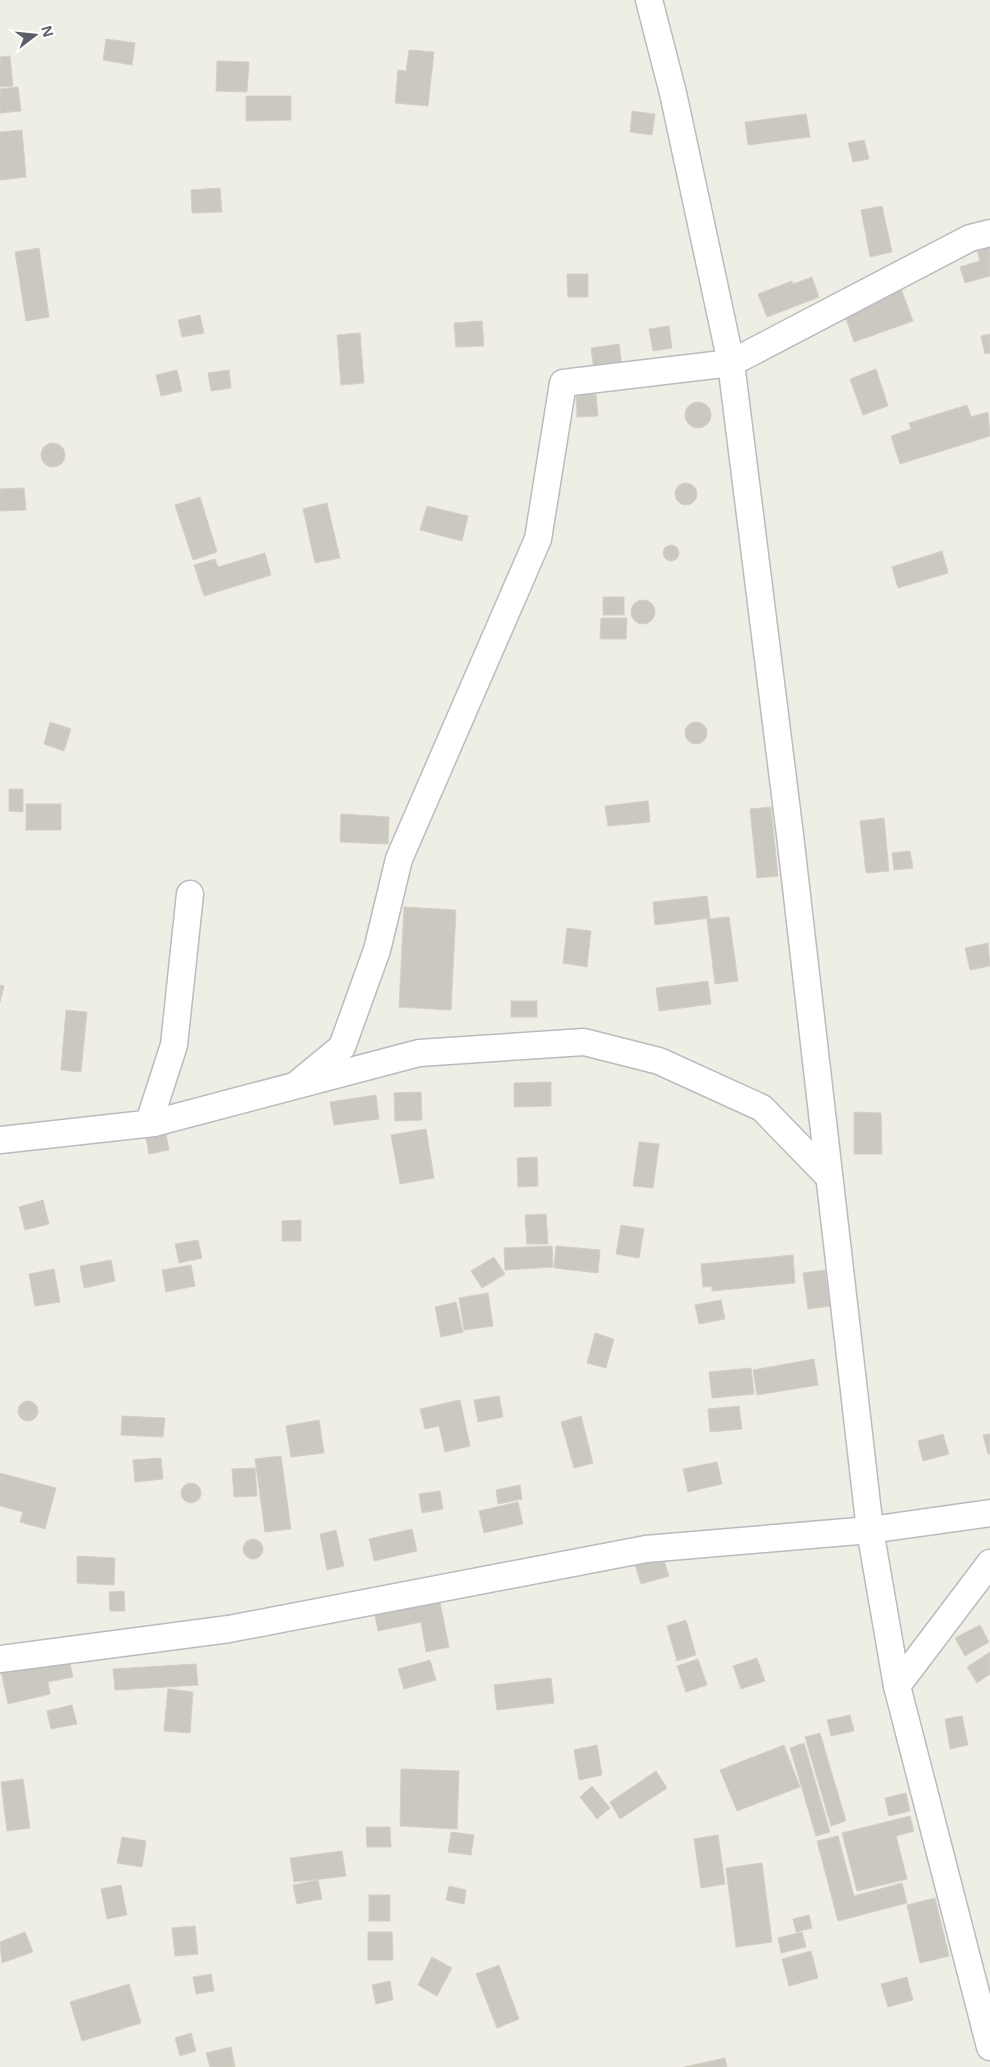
<svg xmlns="http://www.w3.org/2000/svg" width="990" height="2067" viewBox="0 0 990 2067" font-family="'Open Sans',sans-serif">
<rect width="100%" height="100%" fill="#efeee4"/>
<g fill="#cac8c1" stroke="#d4d0c2">
<polygon points="106,39 135,43 132,65 103,60"/>
<polygon points="409,50 434,52 428,106 395,103 398,70 406,71"/>
<polygon points="10,56 13,86 0,87 0,57"/>
<polygon points="217,61 249,62 247,92 216,91"/>
<polygon points="18,87 21,111 0,113 0,89"/>
<polygon points="246,96 291,96 291,120 246,121"/>
<polygon points="632,111 655,114 652,135 630,132"/>
<polygon points="806,114 810,137 748,145 745,122"/>
<polygon points="22,130 26,177 0,180 0,132"/>
<polygon points="864,140 869,159 853,162 848,143"/>
<polygon points="220,188 222,212 192,213 191,190"/>
<polygon points="882,206 892,252 870,257 861,210"/>
<polygon points="990,243 990,276 965,283 960,267 980,261 976,247"/>
<polygon points="39,248 49,317 26,321 15,252"/>
<polygon points="567,274 588,274 588,297 568,297"/>
<polygon points="812,277 819,297 767,317 758,294 792,281 793,284"/>
<polygon points="901,289 913,321 854,342 843,310"/>
<polygon points="200,315 204,333 182,337 178,320"/>
<polygon points="482,321 484,346 456,347 454,323"/>
<polygon points="669,326 672,348 653,351 649,329"/>
<polygon points="360,333 364,383 341,385 337,335"/>
<polygon points="990,334 990,353 985,354 981,336"/>
<polygon points="619,344 622,366 594,370 591,348"/>
<polygon points="876,369 888,406 863,415 850,379"/>
<polygon points="177,370 182,391 161,396 156,375"/>
<polygon points="229,370 231,388 211,391 208,373"/>
<polygon points="596,394 598,416 577,417 576,395"/>
<circle cx="698" cy="415" r="13"/>
<polygon points="967,405 971,417 988,412 990,436 900,464 891,436 911,429 909,423"/>
<circle cx="53" cy="455" r="12"/>
<circle cx="686" cy="494" r="11"/>
<polygon points="24,488 26,510 0,511 0,489"/>
<polygon points="200,497 217,552 193,560 175,505"/>
<polygon points="327,503 340,558 315,563 303,509"/>
<polygon points="427,506 468,516 462,541 420,530"/>
<circle cx="671" cy="553" r="8"/>
<polygon points="942,551 948,573 898,588 892,567"/>
<polygon points="265,553 271,575 204,596 194,565 215,559 218,567"/>
<rect x="603" y="597" width="21" height="18"/>
<circle cx="643" cy="612" r="12"/>
<polygon points="601,618 627,618 626,639 600,639"/>
<circle cx="696" cy="733" r="11"/>
<polygon points="50,722 71,729 64,751 44,744"/>
<polygon points="9,789 23,789 23,812 9,811"/>
<polygon points="648,801 650,822 608,826 605,806"/>
<rect x="26" y="804" width="35" height="26"/>
<polygon points="771,807 778,876 757,878 750,809"/>
<polygon points="341,814 389,817 388,844 340,842"/>
<polygon points="884,818 889,871 866,873 860,821"/>
<polygon points="910,851 913,868 894,870 892,853"/>
<polygon points="707,896 710,918 655,925 653,902"/>
<polygon points="404,907 456,910 451,1010 399,1007"/>
<polygon points="729,917 738,981 715,984 707,919"/>
<polygon points="567,928 591,931 587,967 563,963"/>
<polygon points="988,943 990,966 970,970 965,948"/>
<polygon points="708,981 711,1004 659,1011 656,988"/>
<polygon points="0,985 4,986 0,1002"/>
<rect x="511" y="1001" width="26" height="16"/>
<polygon points="66,1010 87,1012 81,1072 61,1070"/>
<polygon points="551,1082 551,1106 514,1107 514,1083"/>
<polygon points="421,1092 422,1120 395,1121 394,1093"/>
<polygon points="376,1095 379,1119 334,1125 330,1102"/>
<polygon points="854,1112 881,1113 882,1154 854,1154"/>
<polygon points="165,1129 169,1150 149,1154 145,1133"/>
<polygon points="426,1129 434,1178 400,1184 391,1135"/>
<polygon points="639,1142 659,1144 653,1188 633,1186"/>
<polygon points="537,1157 538,1186 518,1187 517,1158"/>
<polygon points="43,1200 49,1224 25,1230 19,1207"/>
<polygon points="546,1214 548,1244 527,1244 525,1215"/>
<polygon points="301,1220 301,1241 282,1241 282,1221"/>
<polygon points="621,1225 644,1229 639,1258 616,1254"/>
<polygon points="198,1240 202,1258 179,1263 175,1244"/>
<polygon points="552,1246 553,1267 505,1270 504,1248"/>
<polygon points="556,1246 600,1250 598,1273 554,1268"/>
<polygon points="793,1255 795,1283 712,1291 712,1286 703,1287 701,1264"/>
<polygon points="494,1257 505,1274 482,1288 471,1271"/>
<polygon points="111,1260 115,1281 84,1288 80,1266"/>
<polygon points="191,1265 195,1286 166,1292 162,1270"/>
<polygon points="54,1269 60,1302 35,1306 29,1274"/>
<polygon points="825,1270 830,1306 808,1309 803,1273"/>
<polygon points="488,1293 493,1326 464,1330 459,1298"/>
<polygon points="721,1300 725,1319 699,1324 695,1305"/>
<polygon points="456,1302 463,1332 441,1337 435,1307"/>
<polygon points="595,1333 614,1339 606,1368 587,1363"/>
<polygon points="814,1359 818,1385 757,1395 753,1370"/>
<polygon points="751,1368 754,1394 712,1398 709,1372"/>
<polygon points="499,1396 503,1417 478,1422 474,1400"/>
<polygon points="460,1400 470,1446 445,1452 439,1426 425,1429 420,1409"/>
<circle cx="28" cy="1411" r="10"/>
<polygon points="739,1406 742,1429 710,1432 708,1409"/>
<polygon points="122,1416 165,1418 163,1437 121,1435"/>
<polygon points="581,1416 593,1463 574,1468 561,1422"/>
<polygon points="319,1420 324,1453 291,1457 286,1426"/>
<polygon points="943,1434 949,1454 923,1461 918,1441"/>
<polygon points="990,1434 990,1454 988,1454 983,1435"/>
<polygon points="281,1456 291,1529 265,1532 255,1459"/>
<polygon points="161,1458 163,1479 135,1482 133,1460"/>
<polygon points="717,1462 722,1484 688,1492 683,1469"/>
<polygon points="255,1468 257,1496 234,1497 232,1469"/>
<polygon points="0,1473 56,1488 45,1529 20,1522 23,1512 0,1506"/>
<circle cx="191" cy="1493" r="10"/>
<polygon points="520,1485 522,1499 498,1504 496,1490"/>
<polygon points="440,1491 443,1509 422,1513 419,1494"/>
<polygon points="518,1502 523,1524 484,1533 479,1511"/>
<polygon points="412,1529 417,1551 374,1561 369,1539"/>
<polygon points="336,1530 344,1566 327,1570 320,1534"/>
<circle cx="253" cy="1549" r="10"/>
<polygon points="660,1549 669,1576 641,1584 633,1558"/>
<polygon points="77,1556 115,1558 114,1585 77,1583"/>
<polygon points="124,1591 125,1611 110,1611 109,1592"/>
<polygon points="438,1592 449,1647 426,1652 421,1622 378,1631 373,1605"/>
<polygon points="686,1620 696,1655 677,1661 667,1626"/>
<polygon points="980,1625 989,1642 965,1656 955,1638"/>
<polygon points="990,1652 990,1674 977,1683 967,1667"/>
<polygon points="68,1656 73,1677 48,1682 50,1694 8,1704 1,1671"/>
<polygon points="757,1658 765,1681 741,1689 733,1666"/>
<polygon points="698,1659 707,1685 686,1692 677,1666"/>
<polygon points="430,1660 436,1680 404,1689 398,1669"/>
<polygon points="196,1664 198,1685 115,1690 113,1669"/>
<polygon points="551,1678 554,1703 497,1710 494,1685"/>
<polygon points="168,1689 193,1692 190,1733 164,1731"/>
<polygon points="72,1705 77,1724 51,1729 47,1711"/>
<polygon points="850,1715 854,1731 831,1736 827,1720"/>
<polygon points="962,1716 968,1745 950,1749 945,1719"/>
<polygon points="820,1733 846,1821 831,1826 805,1737"/>
<polygon points="804,1743 830,1832 816,1836 790,1748"/>
<polygon points="597,1745 602,1775 579,1780 574,1750"/>
<polygon points="784,1745 800,1787 737,1811 720,1770"/>
<polygon points="401,1769 459,1771 457,1829 400,1826"/>
<polygon points="656,1771 667,1788 620,1819 610,1802"/>
<polygon points="23,1779 30,1828 7,1831 1,1782"/>
<polygon points="592,1786 610,1808 597,1819 580,1797"/>
<polygon points="906,1793 910,1811 889,1816 885,1798"/>
<polygon points="910,1816 914,1831 896,1836 907,1879 857,1891 842,1833"/>
<polygon points="366,1827 390,1827 391,1847 367,1847"/>
<polygon points="451,1832 474,1835 471,1855 448,1852"/>
<polygon points="718,1835 725,1884 701,1888 694,1839"/>
<polygon points="838,1836 854,1896 902,1883 907,1903 838,1921 817,1841"/>
<polygon points="122,1837 146,1841 142,1867 117,1863"/>
<polygon points="342,1851 346,1876 294,1882 290,1858"/>
<polygon points="762,1863 772,1942 736,1947 726,1868"/>
<polygon points="318,1880 322,1899 297,1904 293,1885"/>
<polygon points="121,1885 127,1915 107,1919 101,1889"/>
<polygon points="449,1886 466,1890 464,1904 446,1900"/>
<rect x="369" y="1895" width="21" height="26"/>
<polygon points="935,1898 949,1956 920,1963 907,1905"/>
<polygon points="809,1915 812,1928 796,1932 793,1919"/>
<polygon points="195,1926 198,1954 175,1956 172,1928"/>
<polygon points="25,1932 33,1952 2,1963 0,1942"/>
<polygon points="368,1932 392,1932 393,1960 368,1960"/>
<polygon points="802,1932 806,1947 781,1953 778,1938"/>
<polygon points="811,1951 818,1978 789,1986 782,1959"/>
<polygon points="432,1957 452,1968 437,1996 418,1985"/>
<polygon points="499,1965 519,2019 497,2028 476,1974"/>
<polygon points="211,1974 214,1991 196,1994 193,1977"/>
<polygon points="907,1977 913,2000 888,2007 881,1984"/>
<polygon points="390,1981 393,2000 376,2004 372,1985"/>
<polygon points="129,1984 141,2023 82,2041 70,2002"/>
<polygon points="191,2033 196,2051 180,2056 175,2038"/>
<polygon points="231,2047 235,2067 210,2067 206,2053"/>
<polygon points="725,2058 727,2067 684,2067"/>
</g>
<g fill="none" stroke-linecap="round" stroke-linejoin="round">
<defs>
<g id="minor">
<polyline points="649,0 673,93 731,363 790,835 870,1530 897,1686 990,2047"/>
<polyline points="296,1085 342,1047 377,950 399,859 538,539 563,383 731,363 970,238 990,233"/>
<polyline points="154,1123 152,1113 174,1045 190,894"/>
<polyline points="0,1140 154,1123 419,1053 584,1042 659,1061 762,1108 829,1177"/>
<polyline points="0,1659 229,1629 646,1549 870,1530 990,1513"/>
<polyline points="897,1686 990,1563"/>
</g>
</defs>
<use href="#minor" stroke="#b9bbc0" stroke-width="29"/>
<use href="#minor" stroke="#fff" stroke-width="26"/>
</g>
<g transform="translate(35 35) rotate(74)" stroke="#ffffff" stroke-width="4" paint-order="stroke">
<path d="M0-4L9 19L0 12L-9 19Z" fill="#5c5f65"/>
<text y="-8" font-size="14" font-weight="bold" text-anchor="middle" fill="#5c5f65">N</text>
</g>
</svg>
